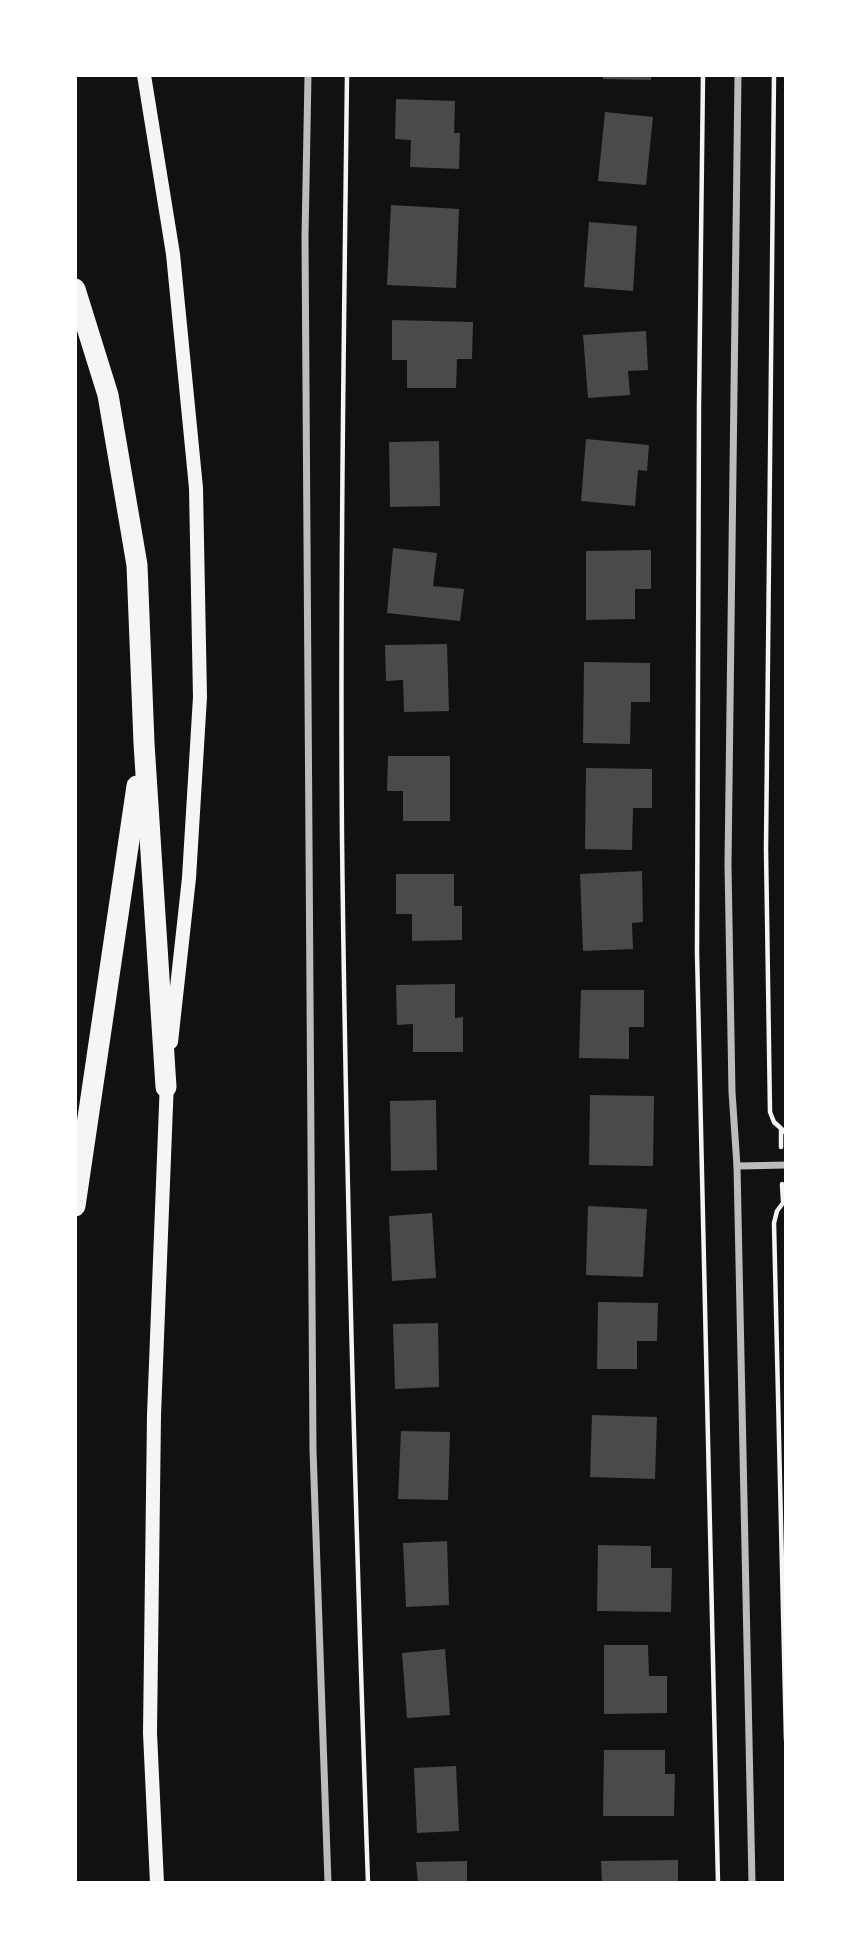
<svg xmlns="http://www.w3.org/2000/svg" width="861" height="1958" viewBox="0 0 861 1958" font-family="'Alegreya Sans',sans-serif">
<rect width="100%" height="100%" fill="#111"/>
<g fill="#4a4a4a">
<polygon points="603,75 651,75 651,80 603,79"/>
<polygon points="396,99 455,101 454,133 460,133 459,169 410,167 411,140 395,139"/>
<polygon points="605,112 653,117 646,185 598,181"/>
<polygon points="391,205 459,209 456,288 387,285"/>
<polygon points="589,222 637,226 633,291 584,287"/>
<polygon points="392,320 473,322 472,359 457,359 456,388 407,388 407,360 392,360"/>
<polygon points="646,331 648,370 628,371 630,395 588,398 583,335"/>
<polygon points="586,439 649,445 647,471 638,470 635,506 581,501"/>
<polygon points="439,441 440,506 390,507 389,442"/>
<polygon points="393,548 437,553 433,586 464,589 460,621 387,613"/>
<polygon points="651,550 651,589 635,589 635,619 586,620 586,551"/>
<polygon points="447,644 449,711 404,712 403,680 386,681 385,645"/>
<polygon points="584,662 650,663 650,702 631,702 630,744 583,743"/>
<polygon points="388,756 450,756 450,821 403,821 403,791 387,791"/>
<polygon points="586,768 652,769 652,808 633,808 632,850 585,849"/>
<polygon points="642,871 643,922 632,923 633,949 583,951 580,874"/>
<polygon points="396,874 454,874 454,906 462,906 462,940 412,941 412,914 396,914"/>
<polygon points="455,984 455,1018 463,1017 463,1052 413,1052 413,1024 397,1025 396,985"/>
<polygon points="581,990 644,990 644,1027 629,1027 629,1059 579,1058"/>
<polygon points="590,1095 654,1096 653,1166 589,1165"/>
<polygon points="436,1100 437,1170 391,1171 390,1101"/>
<polygon points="588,1206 647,1209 643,1277 586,1275"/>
<polygon points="432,1213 436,1278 392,1281 389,1216"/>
<polygon points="598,1302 658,1303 657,1341 637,1341 637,1369 597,1369"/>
<polygon points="438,1323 439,1387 395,1389 393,1324"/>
<polygon points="592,1415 657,1417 655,1479 590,1477"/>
<polygon points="401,1431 450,1432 448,1500 398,1499"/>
<polygon points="447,1541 449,1605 406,1607 403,1543"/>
<polygon points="598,1545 651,1546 651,1568 672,1568 671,1612 597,1611"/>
<polygon points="604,1645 648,1645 649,1676 667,1676 667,1713 604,1714"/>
<polygon points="445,1649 450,1715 407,1718 402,1653"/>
<polygon points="604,1750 665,1750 665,1774 675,1774 674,1816 603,1816"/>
<polygon points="456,1766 459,1831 417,1833 414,1768"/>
<polygon points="678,1860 678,1883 602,1883 601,1861"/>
<polygon points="467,1861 467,1883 418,1883 416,1862"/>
</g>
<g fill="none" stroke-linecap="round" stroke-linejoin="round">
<g stroke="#f5f5f5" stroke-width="4.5">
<path d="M347,75C344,330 340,584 342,838C346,1187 356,1535 368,1883"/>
<polyline points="703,75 699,405 697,952 718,1883"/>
<polyline points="774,75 766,849 770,1112 774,1122 786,1133"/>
<polyline points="781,1130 781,1147"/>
<polyline points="782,1184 783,1201"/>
<polyline points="786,1199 777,1211 774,1223 786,1740"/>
</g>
<g stroke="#bcbcbc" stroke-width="7">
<polyline points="308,75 305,237 313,1450 328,1883"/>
<polyline points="738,75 728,865 732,1092 737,1166 752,1883"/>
<polyline points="737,1166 786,1165"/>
</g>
<g stroke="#f5f5f5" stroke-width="14">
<polyline points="144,75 173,254 196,488 200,697 189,878 171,1042"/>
<polyline points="157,1883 150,1733 154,1415 167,1080"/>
</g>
<g stroke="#f5f5f5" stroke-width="21">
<polyline points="75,289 108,395 137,565 144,743 166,1087"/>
<polyline points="75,1206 137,786"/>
</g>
</g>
<rect width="861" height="1958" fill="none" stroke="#ffffff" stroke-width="154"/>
</svg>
